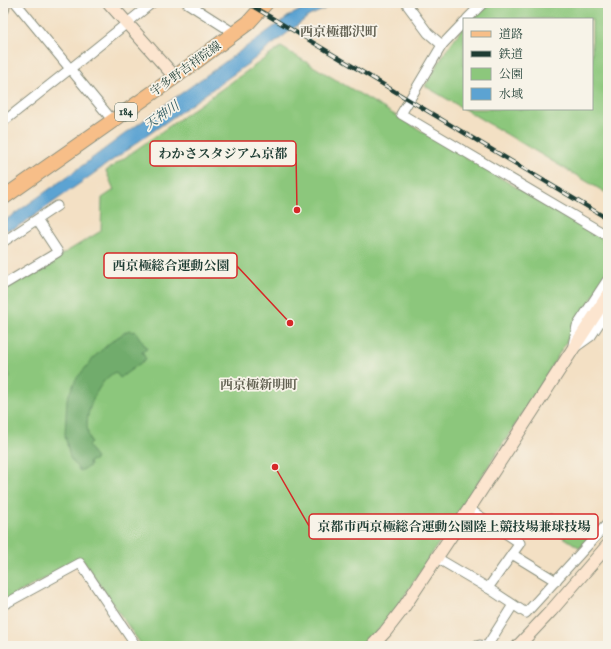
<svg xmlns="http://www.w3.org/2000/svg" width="611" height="649" viewBox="0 0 611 649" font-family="'IM FELL English','Noto Serif JP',serif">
<rect width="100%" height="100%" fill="#f7f3e8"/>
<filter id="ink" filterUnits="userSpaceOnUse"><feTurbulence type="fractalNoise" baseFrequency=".025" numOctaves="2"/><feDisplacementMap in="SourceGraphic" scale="8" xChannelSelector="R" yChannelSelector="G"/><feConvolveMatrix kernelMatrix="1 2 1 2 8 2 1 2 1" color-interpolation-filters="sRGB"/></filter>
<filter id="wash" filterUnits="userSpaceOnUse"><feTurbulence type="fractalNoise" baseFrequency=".012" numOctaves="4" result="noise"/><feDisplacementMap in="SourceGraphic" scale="16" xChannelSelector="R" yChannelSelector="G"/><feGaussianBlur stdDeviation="0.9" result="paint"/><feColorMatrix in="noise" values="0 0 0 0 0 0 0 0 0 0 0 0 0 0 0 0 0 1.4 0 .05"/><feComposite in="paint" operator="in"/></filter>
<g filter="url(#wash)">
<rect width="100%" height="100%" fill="#f3e0c4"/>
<g fill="#8cc77c" stroke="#568258">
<path d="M492,3H608V194L425,86C437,65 449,45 464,26V109H592V19H471L483,9Z"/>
<polygon points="281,47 608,242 608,271 539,388 411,586 397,607 382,626 363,646 142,646 82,559 3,601 3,381 10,377 3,356 3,290 101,231 102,198 114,190 106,171"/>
<polygon points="552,513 577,529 580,527 592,535 580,548 545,525"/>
</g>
<path fill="#71ac6c" stroke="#487450" d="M131,330L133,332L135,331L147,349L142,352L146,359L120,378L115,372C112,374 108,377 105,380C92,396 81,422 91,442L88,445L96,459L89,462L90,466L80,471L70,458L65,435L67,399L76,379L96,355L112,341L127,331Z"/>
<polygon fill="#5ca3d2" stroke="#3e7083" points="312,3 333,3 323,10 309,16 249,63 34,216 15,228 6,230 3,233 3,222 75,171 126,133 289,16 308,6"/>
</g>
<g filter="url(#ink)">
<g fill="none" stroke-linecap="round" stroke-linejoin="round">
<defs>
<g id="street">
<polyline points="16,3 113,121"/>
<polyline points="187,3 234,33"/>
<polyline points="407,3 408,6 428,33 442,45"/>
<polyline points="467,19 483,3"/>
<polyline points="464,22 442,45 401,114 608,236"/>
<polyline points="3,122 70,69 152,3"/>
<polyline points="3,242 57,206"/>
<polyline points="3,285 58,252 37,220"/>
<polyline points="573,345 577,326 608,279"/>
<polyline points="577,346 591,336 608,310"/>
<polyline points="469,509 520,543 488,588"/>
<polyline points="512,554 556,581"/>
<polyline points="437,558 488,588 526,613 608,523"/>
<polyline points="3,605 80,563 136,646"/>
<polyline points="476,646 480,645 484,646"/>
<polyline points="485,646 487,646 513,605"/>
</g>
<g id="secondary">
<polyline points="109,3 175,77"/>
<polyline points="3,9 4,3"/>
<polyline points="372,646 385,632 402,610 469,509 608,295"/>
<polyline points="518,646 551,611 608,545"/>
</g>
<polyline id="primary" points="3,198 175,77 248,23 266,3"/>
</defs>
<use href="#street" stroke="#898e7c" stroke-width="11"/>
<use href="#secondary" stroke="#898e7c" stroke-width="14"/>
<use href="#primary" stroke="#898e7c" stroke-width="16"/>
<use href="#street" stroke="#fff" stroke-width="9"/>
<use href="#secondary" stroke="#fce5cf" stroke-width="12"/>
<use href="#primary" stroke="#f7be88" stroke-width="14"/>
<defs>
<polyline id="rail" points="247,3 608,219"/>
</defs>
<use href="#rail" stroke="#1f3d34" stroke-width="4"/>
<use href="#rail" stroke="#f7f3e8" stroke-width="2.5" stroke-dasharray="8" stroke-linecap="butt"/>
</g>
</g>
<g text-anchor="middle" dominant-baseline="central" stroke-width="3.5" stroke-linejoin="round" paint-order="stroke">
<rect fill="#f7f3e8" stroke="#60746a" stroke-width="1" x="115" y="103" width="22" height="18" rx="3"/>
<g font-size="11" font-weight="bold" fill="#1f3d34">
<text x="126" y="112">184</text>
</g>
<g font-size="12" fill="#1f3d34" stroke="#f7f3e8">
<text transform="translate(186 69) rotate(-36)">宇多野吉祥院線</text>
</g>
<g font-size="13" font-weight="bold" fill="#636253" stroke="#f7f3e8">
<text x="339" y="32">西京極郡沢町</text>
<text x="259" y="385">西京極新明町</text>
</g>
<g font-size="13" font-style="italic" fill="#315c63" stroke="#f7f3e8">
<text transform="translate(162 116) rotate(-35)">天神川</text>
</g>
</g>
<path fill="none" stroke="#d62828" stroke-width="1.5" d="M297 210L296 154M290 323L237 266M275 467L309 526"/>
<g fill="#d62828" stroke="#f7f3e8" stroke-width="1.5">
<circle cx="297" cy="210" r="4"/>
<circle cx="290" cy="323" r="4"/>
<circle cx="275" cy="467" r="4"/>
</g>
<g fill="#f7f3e8" stroke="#d62828" stroke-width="1.5">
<rect x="150" y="141" width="146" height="25" rx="4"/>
<rect x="104" y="253" width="133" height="25" rx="4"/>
<rect x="309" y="514" width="289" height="25" rx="4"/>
</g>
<g font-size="13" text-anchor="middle" font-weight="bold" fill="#1f3d34">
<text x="223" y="158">わかさスタジアム京都</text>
<text x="171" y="270">西京極総合運動公園</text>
<text x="454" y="531">京都市西京極総合運動公園陸上競技場兼球技場</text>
</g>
<rect width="611" height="649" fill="none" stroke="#f7f3e8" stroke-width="16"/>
<rect x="463" y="18" width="130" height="92" fill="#f7f3e8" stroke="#a1aaa0"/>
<rect x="471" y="31" width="20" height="6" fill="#f7be88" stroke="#a1aaa0"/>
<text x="499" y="38" font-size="12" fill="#1f3d34">道路</text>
<rect x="471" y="51" width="20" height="6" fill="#1f3d34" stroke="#a1aaa0"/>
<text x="499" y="58" font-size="12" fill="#1f3d34">鉄道</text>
<rect x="471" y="68" width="20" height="12" fill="#8cc77c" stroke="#a1aaa0"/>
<text x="499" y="78" font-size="12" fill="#1f3d34">公園</text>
<rect x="471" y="88" width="20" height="12" fill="#5ca3d2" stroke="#a1aaa0"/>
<text x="499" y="98" font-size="12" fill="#1f3d34">水域</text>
</svg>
